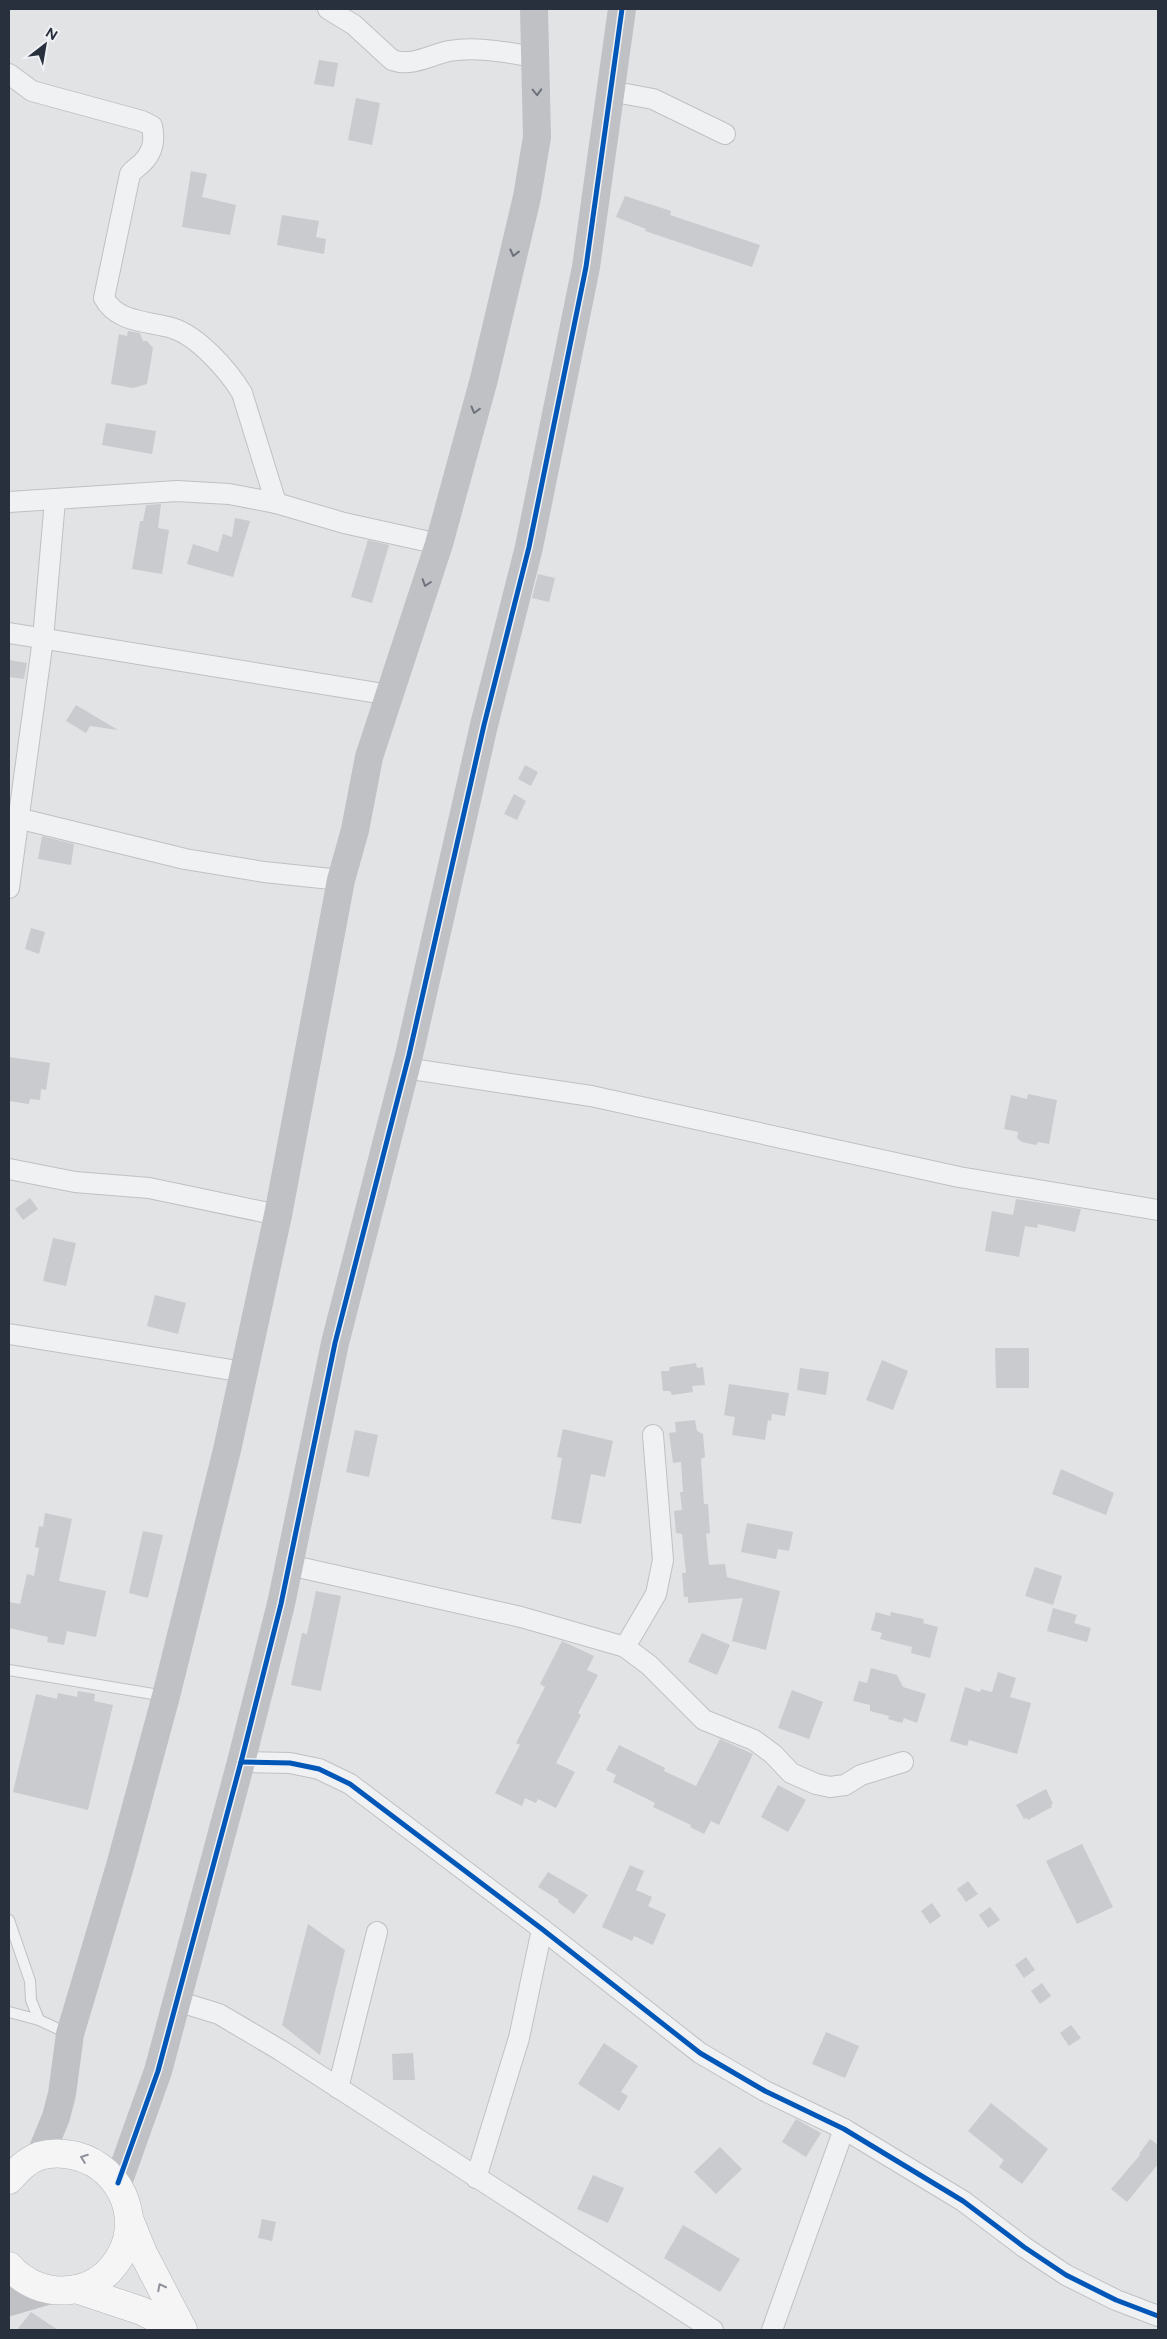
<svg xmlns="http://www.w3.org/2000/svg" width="1167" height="2339" viewBox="0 0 1167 2339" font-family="Figtree,sans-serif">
<rect width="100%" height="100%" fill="#e1e3e5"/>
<g fill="#c9cbce">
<polygon points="319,60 338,63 334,87 314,84"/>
<polygon points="356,98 380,103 372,145 348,140"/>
<polygon points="191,171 207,174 202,197 236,205 230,235 182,227"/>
<polygon points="625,196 671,211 670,215 760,245 752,267 645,231 646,229 616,217"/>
<polygon points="282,215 319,221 316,237 326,239 324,254 277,245"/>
<polygon points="128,331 140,333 143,341 147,341 153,348 147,384 133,388 111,384 119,334 127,336"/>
<polygon points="106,423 156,431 152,454 102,445"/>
<polygon points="161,504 158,528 169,530 162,574 132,569 140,521 143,521 146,505"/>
<polygon points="235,518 250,521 233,577 187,564 193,544 218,552 223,534 232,537"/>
<polygon points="368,540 389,545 372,603 351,597"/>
<polygon points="538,574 555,578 549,602 532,598"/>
<polygon points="9,660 27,663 24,679 9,677"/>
<polygon points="76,705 118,730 90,726 86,733 66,721"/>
<polygon points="525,765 538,772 531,786 518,779"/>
<polygon points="514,794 526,801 517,820 504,814"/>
<polygon points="42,836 74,844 71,865 38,859"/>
<polygon points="31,928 45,932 39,954 25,949"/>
<polygon points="9,1057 50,1063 46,1090 41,1089 40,1100 30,1099 29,1104 9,1101"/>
<polygon points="1028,1094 1057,1100 1049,1144 1038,1142 1036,1145 1022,1142 1017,1138 1018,1132 1004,1129 1011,1095 1027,1099"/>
<polygon points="30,1198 38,1209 23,1220 15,1209"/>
<polygon points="1016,1199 1081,1209 1075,1232 1038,1224 1037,1228 1025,1226 1019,1257 985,1251 992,1211 1013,1215"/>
<polygon points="53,1238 76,1243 66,1286 43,1281"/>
<polygon points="155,1295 186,1303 178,1334 147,1326"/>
<polygon points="995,1348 1029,1348 1029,1388 996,1388"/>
<polygon points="882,1360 908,1371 893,1410 866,1400"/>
<polygon points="696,1363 697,1368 703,1367 705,1385 692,1386 693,1392 672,1395 670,1391 663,1391 661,1371 669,1371 670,1367"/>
<polygon points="800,1368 829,1372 826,1395 797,1390"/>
<polygon points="729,1384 789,1393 785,1416 772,1414 771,1421 768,1420 765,1440 732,1435 735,1417 724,1415"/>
<polygon points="695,1420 697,1431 703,1434 705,1457 701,1459 704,1504 708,1504 710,1533 706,1534 709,1565 725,1564 727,1577 780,1591 766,1650 732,1641 743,1598 688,1603 688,1597 684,1597 682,1573 686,1573 682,1534 676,1533 674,1511 682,1510 680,1492 683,1492 681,1462 673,1463 669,1433 676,1432 675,1422"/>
<polygon points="563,1429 613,1441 605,1477 591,1474 581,1524 551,1519 562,1458 557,1457"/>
<polygon points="355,1430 378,1435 369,1477 346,1472"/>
<polygon points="1061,1469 1114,1493 1106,1515 1052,1494"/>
<polygon points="45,1513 72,1519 59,1581 106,1591 96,1637 67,1631 64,1645 47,1642 48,1637 9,1628 9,1602 20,1604 27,1574 34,1576 39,1548 35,1547 39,1526 43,1527"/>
<polygon points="747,1523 793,1532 789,1551 778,1549 776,1559 741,1552"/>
<polygon points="143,1531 163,1535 148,1598 129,1593"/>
<polygon points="1035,1567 1062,1576 1053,1605 1025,1596"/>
<polygon points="316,1591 341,1596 321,1691 291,1685 302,1633 307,1634"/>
<polygon points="1053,1608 1077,1615 1074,1623 1091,1628 1087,1642 1047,1631"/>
<polygon points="876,1612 890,1616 891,1612 924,1619 923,1623 938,1627 930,1658 911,1653 912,1647 880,1639 882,1633 871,1630"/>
<polygon points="702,1633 730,1645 717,1675 688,1662"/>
<polygon points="562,1641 594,1656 587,1670 598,1675 578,1713 581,1715 556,1763 575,1772 556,1808 538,1799 536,1803 525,1798 522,1806 495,1793 520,1745 516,1743 545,1687 540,1684"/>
<polygon points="871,1668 897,1675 903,1687 926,1694 917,1723 904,1718 902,1723 888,1719 889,1716 870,1711 870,1705 853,1701 859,1681 867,1683"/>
<polygon points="998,1672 1016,1678 1010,1697 1031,1703 1017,1754 969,1740 967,1746 950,1741 965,1687 980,1692 981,1689 992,1692"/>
<polygon points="792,1690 823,1702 809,1739 778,1728"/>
<polygon points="78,1691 95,1694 94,1701 113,1705 88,1810 13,1792 36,1694 57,1699 58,1693 77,1697"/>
<polygon points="720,1739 753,1754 719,1825 711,1821 704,1834 690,1827 691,1825 653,1807 655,1803 613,1782 616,1775 606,1770 619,1745 665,1768 664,1771 696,1786"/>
<polygon points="778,1785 806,1800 788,1832 761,1817"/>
<polygon points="1046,1789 1053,1804 1051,1805 1052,1807 1028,1820 1027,1818 1024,1819 1016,1805"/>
<polygon points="1082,1844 1113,1907 1077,1924 1046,1861"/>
<polygon points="630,1865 644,1871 636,1890 652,1897 648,1906 666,1914 653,1945 634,1936 632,1941 602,1927"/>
<polygon points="548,1872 588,1895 574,1914 558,1902 559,1900 538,1887"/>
<polygon points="968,1881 978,1894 966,1902 957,1889"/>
<polygon points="932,1903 941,1916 930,1924 921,1911"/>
<polygon points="990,1907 1000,1920 988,1928 979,1915"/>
<polygon points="308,1924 345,1950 320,2055 282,2025"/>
<polygon points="1026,1957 1035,1970 1024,1978 1015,1965"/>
<polygon points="1042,1983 1051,1996 1040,2004 1031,1991"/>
<polygon points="1071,2025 1081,2038 1069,2046 1060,2033"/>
<polygon points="826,2032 859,2046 845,2078 812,2064"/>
<polygon points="604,2043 638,2066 621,2092 628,2096 619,2111 578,2084"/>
<polygon points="413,2053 415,2080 393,2080 392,2054"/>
<polygon points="991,2103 1048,2149 1022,2184 999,2167 1004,2160 968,2131"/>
<polygon points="796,2119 821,2133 806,2157 782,2142"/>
<polygon points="1150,2139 1158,2145 1158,2164 1127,2202 1111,2189 1140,2155 1139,2154"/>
<polygon points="720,2147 742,2169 716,2194 694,2172"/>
<polygon points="593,2175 624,2188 608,2223 577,2209"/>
<polygon points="262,2219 276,2222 272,2241 258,2238"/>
<polygon points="683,2225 740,2259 720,2292 664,2258"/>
<polygon points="31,2312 58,2330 17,2330"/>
</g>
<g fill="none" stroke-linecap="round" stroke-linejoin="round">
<defs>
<g id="lane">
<polyline points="9,1670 165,1696"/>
<polyline points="9,1920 30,1981 31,2000 39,2020 9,2012"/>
<polyline points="39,2020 69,2034"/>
</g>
<g id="street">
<path d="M328,9L354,25L392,60C412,67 430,55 449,51C478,46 508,53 536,57"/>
<path d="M9,74L32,91L142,121L152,126C155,141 153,152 142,163C138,167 134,169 130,174L104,298C117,323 149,321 172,328C198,336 228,370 242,393L276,503"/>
<polyline points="610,91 653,99 725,134"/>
<polyline points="9,502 177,491 229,494 276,503 344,523 439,544"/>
<polyline points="9,633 390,695"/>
<polyline points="9,816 185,859 264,872 341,880"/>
<polyline points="9,888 43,639 55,500"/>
<polyline points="405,1068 591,1096 959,1177 1158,1210"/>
<polyline points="9,1169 75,1182 149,1188 278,1215"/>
<polyline points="9,1334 244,1372"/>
<polyline points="289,1565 521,1617 625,1647 649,1665 704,1720 754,1740 773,1754 791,1773 816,1784 830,1787 845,1785 861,1775 903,1762"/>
<polyline points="625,1647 656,1594 663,1560 653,1435"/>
<polyline points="241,1762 290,1763 319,1769 350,1784 542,1929 700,2053 765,2091 844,2129 963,2201 1024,2247 1066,2275 1116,2300 1158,2316"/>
<polyline points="177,2001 219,2014 280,2050 713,2330"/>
<polyline points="338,2088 377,1932"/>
<polyline points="476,2178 519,2038 542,1929"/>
<polyline points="772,2330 844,2129"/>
</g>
<g id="highway">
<path d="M9,2180C18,2170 26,2161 39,2156C46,2154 57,2153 65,2154C119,2159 148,2221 115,2264C104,2279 88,2288 70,2290C46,2293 24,2283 9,2266"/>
<polyline points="130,2221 143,2253 183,2330"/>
<polyline points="76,2289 142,2311 179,2330"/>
</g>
</defs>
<use href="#lane" stroke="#bfc1c3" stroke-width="12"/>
<use href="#street" stroke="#bfc1c3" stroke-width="22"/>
<use href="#highway" stroke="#b4b6ba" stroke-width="29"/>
<use href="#lane" stroke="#f0f1f3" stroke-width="10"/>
<use href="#street" stroke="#f0f1f3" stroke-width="20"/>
<g stroke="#bfc1c5" stroke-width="28">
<polyline points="40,2156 56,2117 62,2094 70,2034 120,1866 166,1696 227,1450 278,1215 341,880 355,830 369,757 439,544 484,379 527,197 537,137 534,9"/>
<polyline points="118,2183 158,2071 241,1762 281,1604 335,1343 409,1055 484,725 529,547 586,267 622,9"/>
<polyline points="9,2302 50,2290"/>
</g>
<use href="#highway" stroke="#f5f5f6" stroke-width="28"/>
<defs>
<g id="cycleway">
<polyline points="241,1762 290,1763 319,1769 350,1784 542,1929 700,2053 765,2091 844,2129 963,2201 1024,2247 1066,2275 1116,2300 1158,2316"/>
<polyline points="118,2183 158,2071 241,1762 281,1604 335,1343 409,1055 484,725 529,547 586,267 622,9"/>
</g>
</defs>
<use href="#cycleway" stroke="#eff1f5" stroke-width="8"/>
<use href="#cycleway" stroke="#0057b8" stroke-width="5"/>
</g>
<defs><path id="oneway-chevron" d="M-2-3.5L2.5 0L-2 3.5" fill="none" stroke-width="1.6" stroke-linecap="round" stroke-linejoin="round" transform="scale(1.25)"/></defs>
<g stroke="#6c717a">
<use href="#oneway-chevron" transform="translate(537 92) rotate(88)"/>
<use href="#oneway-chevron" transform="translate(514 253) rotate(104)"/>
<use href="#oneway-chevron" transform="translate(475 410) rotate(105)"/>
<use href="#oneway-chevron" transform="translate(426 583) rotate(108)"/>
</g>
<g stroke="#8f929a">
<use href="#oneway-chevron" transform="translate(84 2158) rotate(-160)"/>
<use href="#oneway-chevron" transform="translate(161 2287) rotate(-117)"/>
</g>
<rect width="1167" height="2339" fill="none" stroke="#29303d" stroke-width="20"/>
<g transform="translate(45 45) rotate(31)" stroke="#eff1f5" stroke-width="4" paint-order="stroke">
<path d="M0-4L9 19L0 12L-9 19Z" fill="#29303d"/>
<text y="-8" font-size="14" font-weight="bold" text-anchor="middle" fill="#29303d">N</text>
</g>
</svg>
